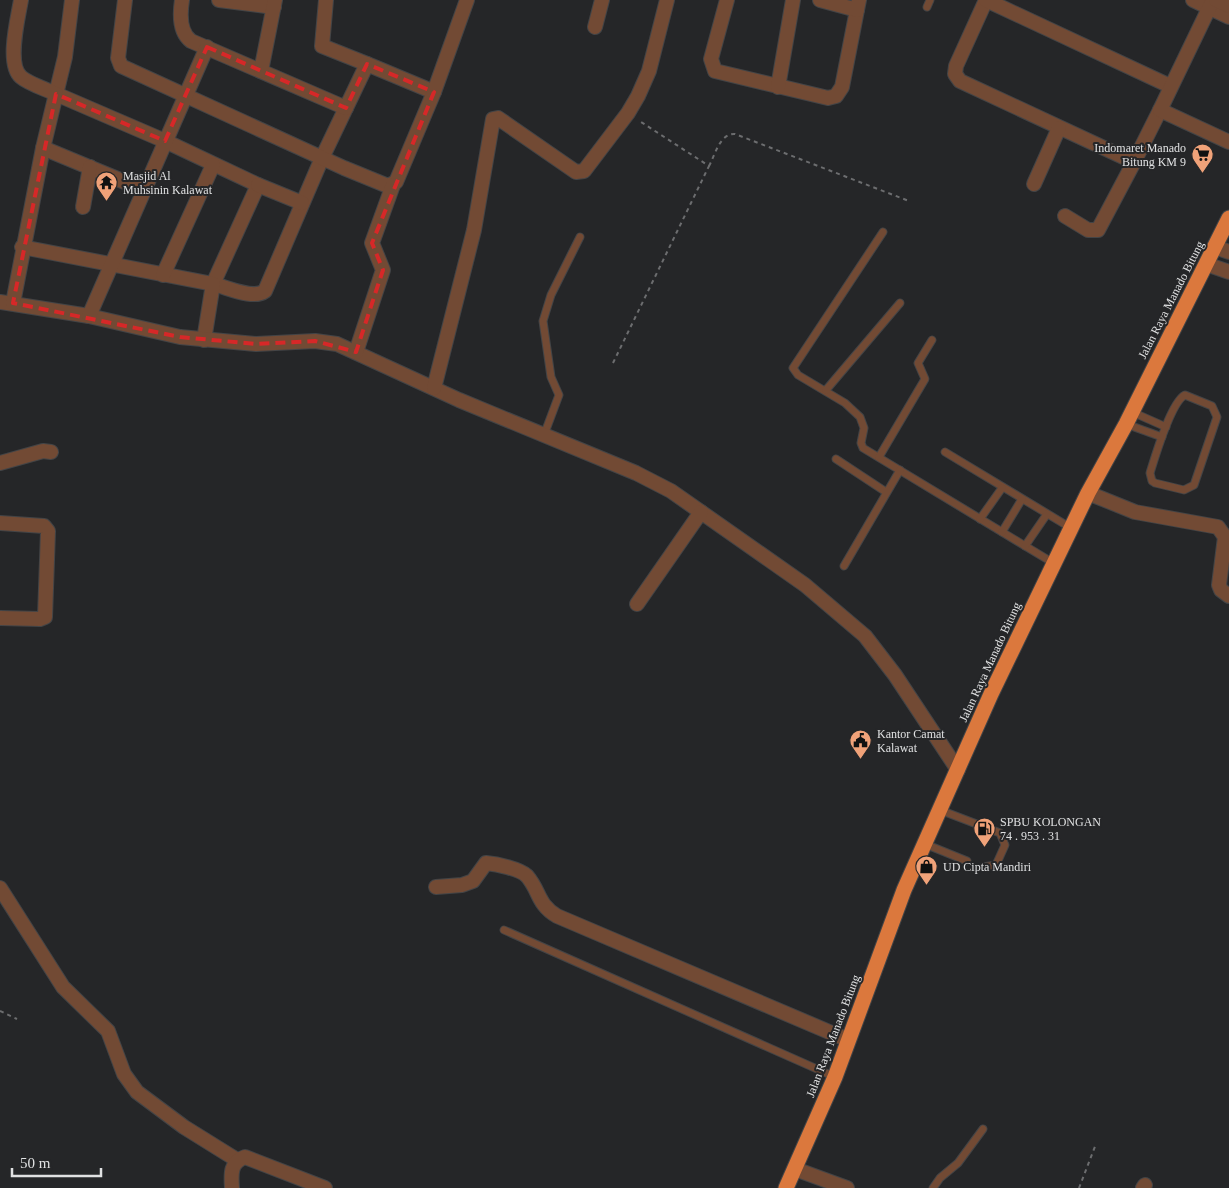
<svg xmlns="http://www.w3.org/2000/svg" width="1229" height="1188" viewBox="0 0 1229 1188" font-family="Georgia,serif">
<rect width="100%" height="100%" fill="#252628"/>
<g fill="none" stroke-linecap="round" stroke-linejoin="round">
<defs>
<g id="lane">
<polyline points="927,7 930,0"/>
<polyline points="883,232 793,368 798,375 845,403 860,417 864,428 861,443 863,448 1055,564"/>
<polyline points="826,390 900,303"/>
<path d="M1185,395L1212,406L1217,417L1194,485L1184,490L1155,483L1152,481L1150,473C1155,457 1171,402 1185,395Z"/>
<polyline points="1132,412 1166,427"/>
<polyline points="1126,424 1162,437"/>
<polyline points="544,435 559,395 551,377 543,321 551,295 580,237"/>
<polyline points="945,452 1071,528"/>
<polyline points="879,457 925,379 918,363 932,340"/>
<polyline points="836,459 886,492"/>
<polyline points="980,519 1002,488"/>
<polyline points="1002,532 1022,499"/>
<polyline points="1025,546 1047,514"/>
<polyline points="844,566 900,470"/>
<polyline points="940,810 1000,833 1005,845 996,865 983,867"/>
<polyline points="925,844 967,861"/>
<polyline points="504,930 835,1077"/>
<polyline points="933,1188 940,1178 958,1163 983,1129"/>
</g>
<g id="street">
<path d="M72,0L65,57L56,94L165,141L258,185L213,284C227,287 253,300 265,291L322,158L367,64L434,92"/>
<polyline points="125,0 118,58 121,66 344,168 388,186 396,182 434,92 467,0"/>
<path d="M182,0C180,13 179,32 191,41L346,108"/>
<polyline points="219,0 274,7"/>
<polyline points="326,0 322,46 367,64"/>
<polyline points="727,0 711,59 715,71 828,98 836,96 842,87 857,10"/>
<polyline points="820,0 857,10 859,0"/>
<polyline points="986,0 956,66 955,74 960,81 1134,162 1160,110"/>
<polyline points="986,0 1170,86"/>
<polyline points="1193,0 1229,17"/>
<polyline points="1213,0 1160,110 1229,142"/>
<polyline points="1216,0 1229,6"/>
<polyline points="595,27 602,0"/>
<polyline points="261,71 275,0"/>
<polyline points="778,87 793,0"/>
<polyline points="43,148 144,190"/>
<polyline points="1034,184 1059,128"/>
<polyline points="258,185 302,203"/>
<polyline points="83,207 90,167"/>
<polyline points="1065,216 1088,230 1098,230 1134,162"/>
<polyline points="22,247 213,284 204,340"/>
<polyline points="1215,247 1229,252"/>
<polyline points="1206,264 1229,272"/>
<polyline points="163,275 213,165"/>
<polyline points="0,302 89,316 180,337 256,344 315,341 337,344 459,400 636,473 671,491 805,585 865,636 895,675 958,770"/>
<path d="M13,303L43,148L56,94C46,89 29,84 21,77C6,64 18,18 21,0"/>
<polyline points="89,316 207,47"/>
<polyline points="356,352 383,270 372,243 393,185"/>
<polyline points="434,388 474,230 493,119 498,118 576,172 584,171 628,113 638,96 649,71 667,0"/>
<polyline points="0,463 43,451 51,452"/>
<polyline points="1088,493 1135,512 1218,527 1225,537 1219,585 1221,590 1229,596"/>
<polyline points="0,523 44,526 48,531 45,617 40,619 0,618"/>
<polyline points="637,604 701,512"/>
<path d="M436,887L462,885L473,881L486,863C497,864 520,869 527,876C540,891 537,904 557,916L848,1040"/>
<polyline points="0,888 63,987 108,1031 124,1074 137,1092 184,1127 237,1160"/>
<polyline points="795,1169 847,1188"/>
<path d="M232,1188C231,1174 230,1162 245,1157L325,1188"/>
<polyline points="1143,1188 1145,1185"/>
</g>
<polyline id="highway" points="786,1188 835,1077 904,890 991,694 1088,493 1126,424 1229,218"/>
</defs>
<use href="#lane" stroke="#434446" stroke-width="9"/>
<use href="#street" stroke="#434446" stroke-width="16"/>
<use href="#highway" stroke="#434446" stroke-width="17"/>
<g stroke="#6c6d6f" stroke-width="2" stroke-dasharray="4 4" stroke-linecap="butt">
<path d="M709,166C715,155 720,133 735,134L909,201"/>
<polyline points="613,363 709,166 638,120"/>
<polyline points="0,1011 17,1019"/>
<polyline points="1079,1188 1096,1144"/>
</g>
<use href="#lane" stroke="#724a34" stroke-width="7"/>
<use href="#street" stroke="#724a34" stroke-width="14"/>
<use href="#highway" stroke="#db783d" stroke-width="15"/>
</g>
<path fill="none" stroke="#d62828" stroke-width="4" stroke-dasharray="10 6" stroke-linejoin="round" d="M207,47L346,108L367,64L434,92L372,243L383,270L356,352L315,341L256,344L180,337L13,303L56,94L165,141Z"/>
<defs>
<symbol id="supermarket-pin" viewBox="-11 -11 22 30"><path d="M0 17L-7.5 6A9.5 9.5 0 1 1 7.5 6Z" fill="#f0a279" stroke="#252628"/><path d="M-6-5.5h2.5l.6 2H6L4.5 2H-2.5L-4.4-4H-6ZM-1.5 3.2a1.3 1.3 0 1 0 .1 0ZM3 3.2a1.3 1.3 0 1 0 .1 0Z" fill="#111"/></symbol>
<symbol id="temple-pin" viewBox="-11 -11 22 30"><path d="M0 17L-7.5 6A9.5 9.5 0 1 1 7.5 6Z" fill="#f0a279" stroke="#252628"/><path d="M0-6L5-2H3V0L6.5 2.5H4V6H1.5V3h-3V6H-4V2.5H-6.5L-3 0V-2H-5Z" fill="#111"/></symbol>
<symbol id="civic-pin" viewBox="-11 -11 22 30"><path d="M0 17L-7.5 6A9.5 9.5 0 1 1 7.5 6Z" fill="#f0a279" stroke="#252628"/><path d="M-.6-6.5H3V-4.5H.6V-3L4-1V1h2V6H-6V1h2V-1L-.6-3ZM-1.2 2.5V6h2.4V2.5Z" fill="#111"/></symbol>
<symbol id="fuel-pin" viewBox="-11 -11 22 30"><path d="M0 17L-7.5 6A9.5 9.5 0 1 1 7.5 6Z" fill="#f0a279" stroke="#252628"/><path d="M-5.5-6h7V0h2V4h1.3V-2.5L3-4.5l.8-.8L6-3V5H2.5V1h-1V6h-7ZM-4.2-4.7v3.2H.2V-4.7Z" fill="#111"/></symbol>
<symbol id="shop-pin" viewBox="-11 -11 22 30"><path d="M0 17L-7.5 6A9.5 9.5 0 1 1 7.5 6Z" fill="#f0a279" stroke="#252628"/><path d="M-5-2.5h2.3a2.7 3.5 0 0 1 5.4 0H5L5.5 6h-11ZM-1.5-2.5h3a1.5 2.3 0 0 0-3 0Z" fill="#111"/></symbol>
</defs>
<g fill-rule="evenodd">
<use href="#supermarket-pin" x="1190" y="142" width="25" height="34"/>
<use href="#temple-pin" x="94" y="170" width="25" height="34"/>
<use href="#civic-pin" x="848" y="728" width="25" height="34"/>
<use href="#fuel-pin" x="972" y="816" width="25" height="34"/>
<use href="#shop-pin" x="914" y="854" width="25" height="34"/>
</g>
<g text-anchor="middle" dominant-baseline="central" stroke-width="4" stroke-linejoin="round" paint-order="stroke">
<g font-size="12" fill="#e0e1e2" stroke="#252628" text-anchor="start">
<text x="1186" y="148" text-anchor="end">Indomaret Manado<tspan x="1186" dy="14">Bitung KM 9</tspan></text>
<text x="123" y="176">Masjid Al<tspan x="123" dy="14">Muhsinin Kalawat</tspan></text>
<text x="877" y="734">Kantor Camat<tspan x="877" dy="14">Kalawat</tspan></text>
<text x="1000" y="822">SPBU KOLONGAN<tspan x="1000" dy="14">74 . 953 . 31</tspan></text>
<text x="943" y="867">UD Cipta Mandiri</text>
</g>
<g font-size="12" fill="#e0e1e2" stroke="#252628">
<text transform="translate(1171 300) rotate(-63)">Jalan Raya Manado Bitung</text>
<text transform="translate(990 662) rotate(-65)">Jalan Raya Manado Bitung</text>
<text transform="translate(833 1036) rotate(-69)">Jalan Raya Manado Bitung</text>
</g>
</g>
<path d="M12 1168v8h89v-8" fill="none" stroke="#e0e1e2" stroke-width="2.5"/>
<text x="20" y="1168" font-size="15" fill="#e0e1e2" stroke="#252628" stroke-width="4" paint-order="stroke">50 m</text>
</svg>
